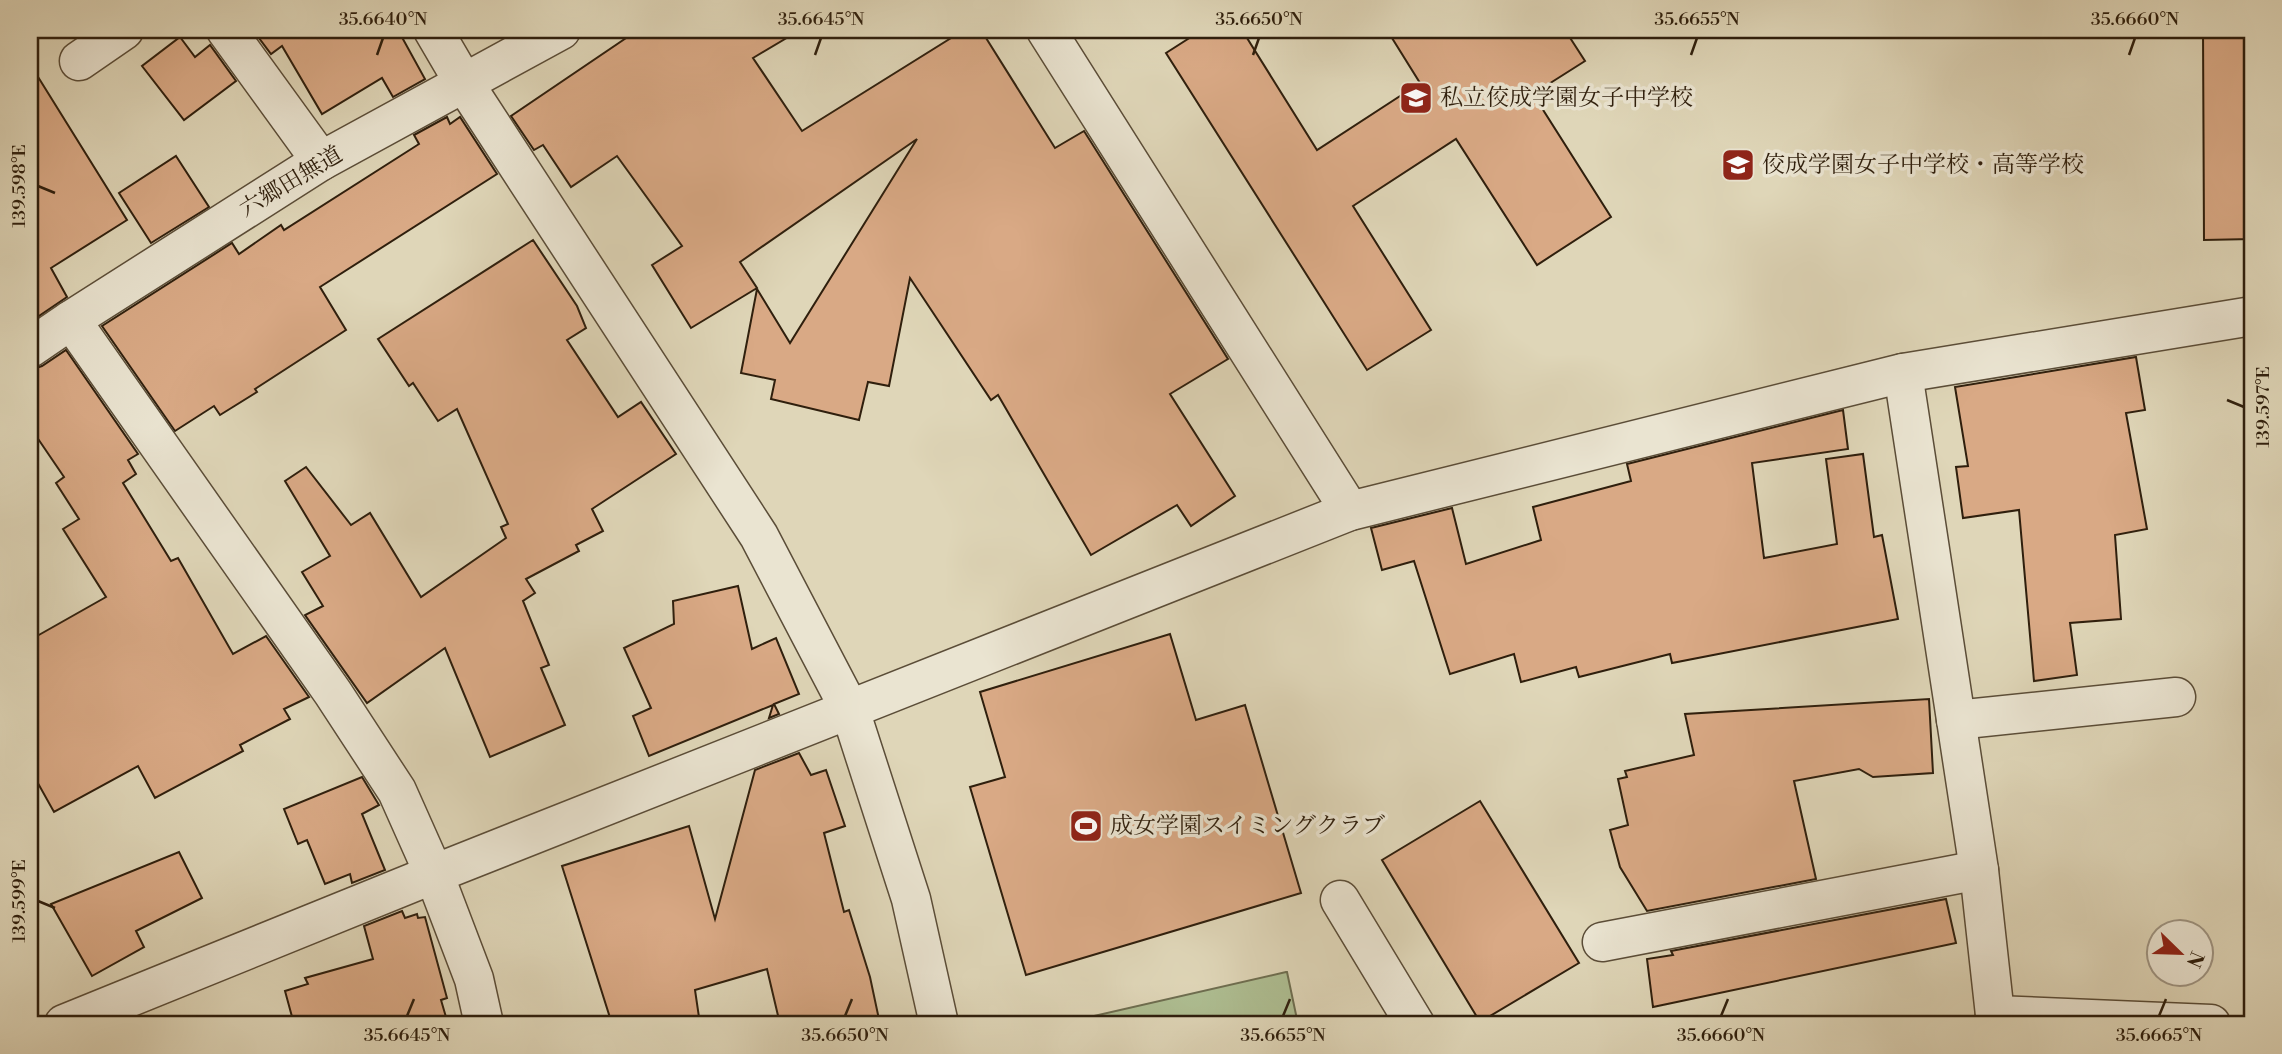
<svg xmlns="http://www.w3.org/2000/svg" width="2282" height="1054" viewBox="0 0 2282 1054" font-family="'Libre Bodoni','Noto Serif JP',serif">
<rect width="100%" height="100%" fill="#dfd6b8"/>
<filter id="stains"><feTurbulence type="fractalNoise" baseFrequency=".00286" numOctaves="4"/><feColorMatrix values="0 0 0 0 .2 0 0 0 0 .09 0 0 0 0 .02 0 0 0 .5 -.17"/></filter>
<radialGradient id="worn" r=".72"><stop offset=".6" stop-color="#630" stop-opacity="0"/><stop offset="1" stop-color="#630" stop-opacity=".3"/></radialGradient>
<polygon fill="#aebe92" stroke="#6e6e50" stroke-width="2" points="1287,972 1298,1024 1059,1024 1286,972"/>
<g fill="#d9a985" stroke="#2f1f0d" stroke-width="2">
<polygon points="253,30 398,30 425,79 393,97 382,78 322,114 282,46 271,54"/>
<polygon points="638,30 800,30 753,58 802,131 964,30 981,30 1055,148 1084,131 1228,359 1170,394 1235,496 1191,526 1177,505 1091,555 998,395 991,400 910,278 889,386 868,382 859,420 771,399 775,380 741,373 757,289 790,343 917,139 740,262 757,288 691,328 652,265 682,246 617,156 571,187 543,145 534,150 511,116"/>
<polygon points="1202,30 1242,30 1317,150 1420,83 1387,30 1565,30 1585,61 1533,94 1611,217 1537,265 1456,139 1353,206 1431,330 1367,370 1166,53"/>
<polygon points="2203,30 2252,30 2252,239 2204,240"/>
<polygon points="180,37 195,57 210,45 236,81 184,120 142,66"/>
<polygon points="30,64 127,220 51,268 67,297 30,322"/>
<polygon points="447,117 450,124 460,117 497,174 320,287 346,330 255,389 257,392 220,415 214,406 175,431 102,326 232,243 239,254 281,225 284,230 419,144 414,135"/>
<polygon points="176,156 209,207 151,243 119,193"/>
<polygon points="533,240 577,306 586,328 567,340 618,417 641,402 676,454 592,509 603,531 576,545 579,551 526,579 535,593 523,601 549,665 541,668 565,725 490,757 445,648 367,703 305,615 323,606 302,572 330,556 285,481 306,467 351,525 370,513 421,597 506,538 501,527 508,524 457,409 438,421 413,383 409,386 378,339"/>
<polygon points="66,350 138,454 128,460 136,474 123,483 171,561 178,558 233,654 266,636 309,697 284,709 290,719 240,745 243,751 155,798 138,766 54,812 30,769 30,640 106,597 63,529 79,519 56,483 64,477 30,427 30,370 42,366"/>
<polygon points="2136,357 2145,410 2126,413 2147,529 2115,535 2121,619 2070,623 2077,675 2034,681 2019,510 1963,518 1956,467 1968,466 1955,387"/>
<polygon points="1843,410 1848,449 1752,463 1764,558 1837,544 1826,459 1863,454 1874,537 1882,535 1898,619 1672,663 1670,654 1579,677 1576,667 1521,682 1514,654 1450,674 1414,561 1382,570 1371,528 1452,508 1466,564 1541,540 1533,507 1631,481 1627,464"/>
<polygon points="738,586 752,649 776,638 799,694 774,704 779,714 769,718 773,705 649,756 633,716 651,708 624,648 674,624 673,601"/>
<polygon points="1170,634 1196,720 1245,705 1301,893 1026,975 970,787 1005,777 980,692"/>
<polygon points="1929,699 1933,773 1873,777 1859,769 1794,781 1816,879 1647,911 1620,867 1610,830 1628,825 1618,779 1627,777 1625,771 1694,755 1685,714"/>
<polygon points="799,753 811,775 826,770 845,826 824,833 844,912 849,910 870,977 880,1024 780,1024 767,969 695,990 700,1024 612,1024 562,866 689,826 715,919 755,770"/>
<polygon points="362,777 379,805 362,814 385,870 352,883 350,874 325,884 307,840 298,844 284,809"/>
<polygon points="1480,801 1579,963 1480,1022 1382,860"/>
<polygon points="179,852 202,898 136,931 144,947 92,976 51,904"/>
<polygon points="1946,899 1956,943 1653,1007 1647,959 1673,955 1671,951"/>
<polygon points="402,911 405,918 417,914 418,918 425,917 447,998 441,1000 448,1024 294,1024 285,991 308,984 305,978 373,959 364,926"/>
</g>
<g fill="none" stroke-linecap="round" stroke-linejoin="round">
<defs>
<g id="minor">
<polyline points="226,30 321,161"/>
<polyline points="433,30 464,83 759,536 850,710 911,899 939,1024"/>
<polyline points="1046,30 1350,511"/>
<polyline points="79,61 124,30"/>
<polyline points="71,320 333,693 397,791 434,874 474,979 484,1024"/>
<polyline points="30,348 71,320 321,161 561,30"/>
<polyline points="1903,373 1979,870 1996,1024"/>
<polyline points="1956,720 2176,697"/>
<polyline points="1340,900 1415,1024"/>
<polyline points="1602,942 1979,870"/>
<polyline points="1995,1015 2211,1024"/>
<polyline points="64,1024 434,874 1350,511 1903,373 2252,316"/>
</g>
</defs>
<use href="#minor" stroke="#5b4d38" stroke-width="41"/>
<use href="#minor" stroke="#eae4d1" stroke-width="38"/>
</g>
<path fill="none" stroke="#2f1f0d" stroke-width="2.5" d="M377,55L383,38M815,55L821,38M1253,55L1259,38M1691,55L1697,38M2129,55L2135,38M38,186L55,193M2227,400L2244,407M38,901L55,908M407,1016L414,999M845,1016L852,999M1283,1016L1290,999M1721,1016L1728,999M2159,1016L2166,999"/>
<defs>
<symbol id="school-square" viewBox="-11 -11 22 22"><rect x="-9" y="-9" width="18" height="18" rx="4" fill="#8f2418" stroke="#eae4d1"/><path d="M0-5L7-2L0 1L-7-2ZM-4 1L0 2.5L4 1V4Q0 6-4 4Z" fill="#fff"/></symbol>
<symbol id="stadium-square" viewBox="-11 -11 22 22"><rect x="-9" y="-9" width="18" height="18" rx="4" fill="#8f2418" stroke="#eae4d1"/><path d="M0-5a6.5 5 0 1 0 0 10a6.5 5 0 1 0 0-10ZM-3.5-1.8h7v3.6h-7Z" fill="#fff"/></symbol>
</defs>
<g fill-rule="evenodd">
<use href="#school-square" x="1397" y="79" width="38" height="38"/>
<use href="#school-square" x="1719" y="146" width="38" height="38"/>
<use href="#stadium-square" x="1067" y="807" width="38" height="38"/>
</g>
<g text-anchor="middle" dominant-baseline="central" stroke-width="7" stroke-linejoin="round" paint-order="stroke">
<g font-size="23" fill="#2f1f0d" stroke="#eae4d1" text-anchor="start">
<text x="1440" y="98">私立佼成学園女子中学校</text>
<text x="1762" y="165">佼成学園女子中学校・高等学校</text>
<text x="1110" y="826">成女学園スイミングクラブ</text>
</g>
<g font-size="23" fill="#2f1f0d" stroke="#eae4d1">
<text transform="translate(291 182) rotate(-31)">六郷田無道</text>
</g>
</g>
<rect width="2282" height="1054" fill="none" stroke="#dfd6b8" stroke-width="77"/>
<g transform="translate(2180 953) rotate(113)"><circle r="33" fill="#eae4d1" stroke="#9f9583" stroke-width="2"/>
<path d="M0-5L12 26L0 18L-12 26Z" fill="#8f2418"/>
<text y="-10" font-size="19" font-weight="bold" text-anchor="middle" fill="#2f1f0d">N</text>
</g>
<rect x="38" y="38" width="2206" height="978" fill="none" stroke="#2f1f0d" stroke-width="2.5"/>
<g font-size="18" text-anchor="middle" fill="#2f1f0d">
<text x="383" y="25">35.6640°N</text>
<text x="821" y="25">35.6645°N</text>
<text x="1259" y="25">35.6650°N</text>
<text x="1697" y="25">35.6655°N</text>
<text x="2135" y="25">35.6660°N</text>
<text transform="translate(19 186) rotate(-90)" y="6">139.598°E</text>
<text transform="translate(2263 407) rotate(-90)" y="6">139.597°E</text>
<text transform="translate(19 901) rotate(-90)" y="6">139.599°E</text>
<text x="407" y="1041">35.6645°N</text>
<text x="845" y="1041">35.6650°N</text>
<text x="1283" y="1041">35.6655°N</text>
<text x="1721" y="1041">35.6660°N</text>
<text x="2159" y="1041">35.6665°N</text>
</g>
<rect width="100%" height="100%" filter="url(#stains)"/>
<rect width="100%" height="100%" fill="url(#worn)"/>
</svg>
